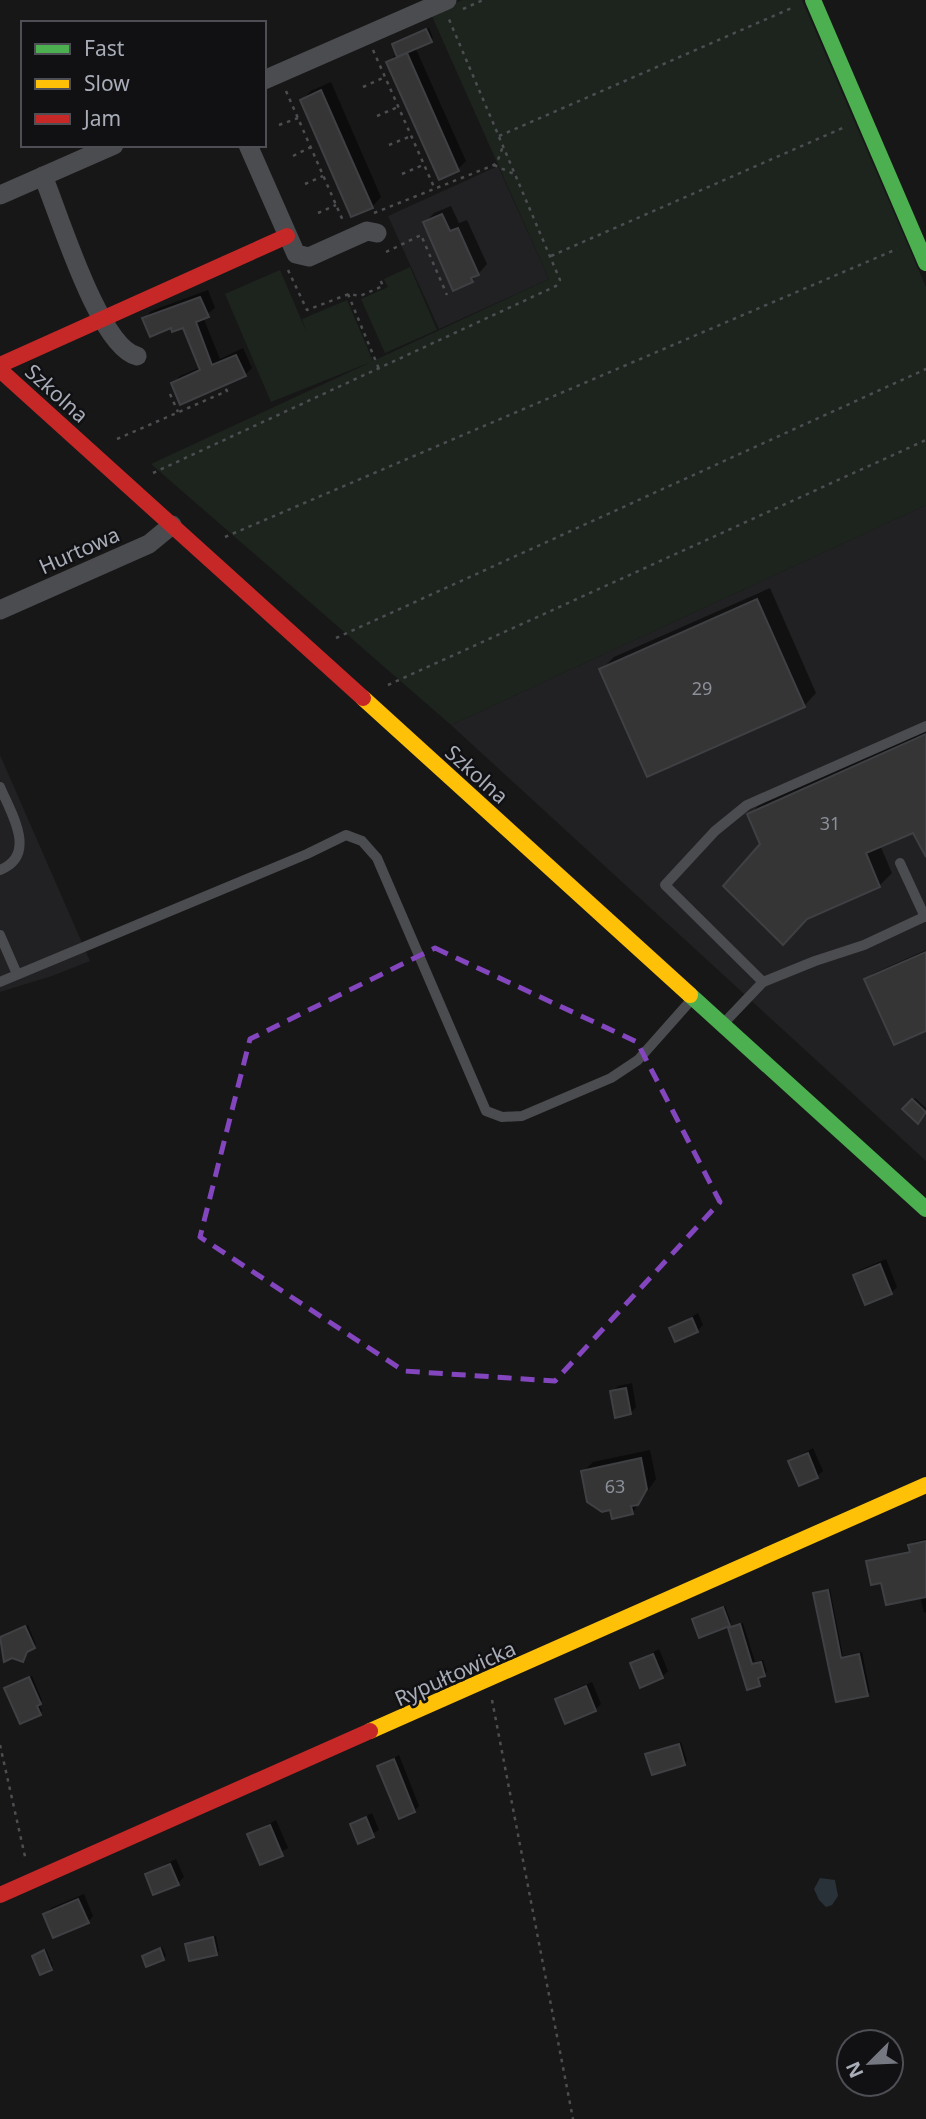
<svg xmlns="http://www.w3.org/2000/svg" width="926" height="2119" viewBox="0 0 926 2119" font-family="'Noto Sans',sans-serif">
<rect width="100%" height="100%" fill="#171717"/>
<g fill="#212123">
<polygon points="498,166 549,279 439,329 388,216"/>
<polygon points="926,505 926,1161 451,725"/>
<polygon points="0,755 90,961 52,976 0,992"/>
</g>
<g fill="#1d241e">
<polygon points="462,0 802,0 926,287 926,505 451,725 151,464 371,362 271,402 225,294 280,270 307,333 302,319 347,300 373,361 549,279 431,14"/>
<polygon points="410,267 437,330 385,353 361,299 388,287 384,279"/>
</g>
<polygon fill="#2a3239" points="820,1878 835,1880 838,1896 832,1905 826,1907 819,1900 814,1889"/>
<g fill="#0007">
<polygon points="429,28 433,38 415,47 466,161 458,169 388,63 396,54 396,42"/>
<polygon points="331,82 381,197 372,207 302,100 311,91"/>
<polygon points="451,206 459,223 467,220 487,264 472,281 425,222 434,213"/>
<polygon points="208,290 215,308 203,317 220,359 243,348 252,368 245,375 173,383 180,376 201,367 184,325 172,326 144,319 151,311"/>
<polygon points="770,588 816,693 804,706 601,670 614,657"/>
<polygon points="926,728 926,854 914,830 880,845 892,873 879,886 762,844 749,815 762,802"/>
<polygon points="926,950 926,1029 866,980 872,974"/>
<polygon points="915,1098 926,1108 926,1114 918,1122 905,1109"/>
<polygon points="886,1259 897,1287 891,1293 855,1275 860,1270"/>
<polygon points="698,1313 703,1325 697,1331 671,1329"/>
<polygon points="632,1383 636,1407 631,1413 612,1392 618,1386"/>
<polygon points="813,1448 823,1471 817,1476 790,1461"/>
<polygon points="650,1450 656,1479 632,1513 611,1508 583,1472 593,1462"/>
<polygon points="926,1539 926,1612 924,1613 920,1596 882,1581 868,1562 911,1550 913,1542"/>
<polygon points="830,1589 843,1656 862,1652 870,1692 867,1694 837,1700 815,1594"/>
<polygon points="725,1606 731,1622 729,1624 694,1619"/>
<polygon points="743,1623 755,1662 763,1660 767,1672 760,1676 759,1684 730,1628"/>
<polygon points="28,1625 36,1645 28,1650 22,1660 12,1656 5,1660 0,1637"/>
<polygon points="659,1649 668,1671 662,1677 632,1664"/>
<polygon points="32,1676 42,1700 39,1704 42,1711 40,1714 6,1688"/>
<polygon points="592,1682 601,1704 595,1710 557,1700 563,1694"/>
<polygon points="681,1742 687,1761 684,1764 647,1754"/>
<polygon points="399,1755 419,1806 414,1811 379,1767"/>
<polygon points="372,1813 379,1830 359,1841 352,1824"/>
<polygon points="276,1820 288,1848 261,1863 249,1835"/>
<polygon points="176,1859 184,1877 178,1883 147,1874"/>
<polygon points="84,1894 93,1916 88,1922 45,1914 51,1908"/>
<polygon points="216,1936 219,1951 216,1953 187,1944"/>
<polygon points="162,1947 166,1956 163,1958 144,1956"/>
<polygon points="46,1949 53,1966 51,1968 34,1956"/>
</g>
<g fill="#353536" stroke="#3f4043" stroke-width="2">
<polygon points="426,29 432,42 397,57 392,44"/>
<polygon points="407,53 459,171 439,180 386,62"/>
<polygon points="321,90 373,208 351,217 300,100"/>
<polygon points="442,214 450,231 458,228 479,275 471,278 473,282 453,291 423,222"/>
<polygon points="200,297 209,317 196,322 212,365 236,355 246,376 180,405 171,383 200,370 183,328 172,332 171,328 150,337 142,318"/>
<polygon points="757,599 805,707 647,777 599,669"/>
<polygon points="926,734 926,857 913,833 866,853 880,887 807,919 783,945 723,886 760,844 747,814"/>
<polygon points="926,952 926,1031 894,1045 864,979"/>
<polygon points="912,1099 926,1112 918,1124 902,1109"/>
<polygon points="880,1264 892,1294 865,1305 853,1275"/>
<polygon points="692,1318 698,1332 675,1342 669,1328"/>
<polygon points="626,1388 631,1414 615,1418 610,1391"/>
<polygon points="808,1453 818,1478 799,1486 788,1461"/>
<polygon points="641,1458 647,1489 638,1505 631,1506 633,1514 612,1519 610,1510 602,1512 587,1502 581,1471"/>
<polygon points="926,1541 926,1597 886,1605 881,1583 871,1585 866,1561 910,1552 908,1545"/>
<polygon points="828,1590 841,1658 859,1654 868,1696 836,1702 813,1593"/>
<polygon points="723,1607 730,1626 699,1638 692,1619"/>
<polygon points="740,1624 752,1664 761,1662 765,1676 758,1678 760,1686 747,1690 728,1628"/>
<polygon points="25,1626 35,1648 27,1652 23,1662 12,1658 4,1662 0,1637"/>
<polygon points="653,1654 663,1678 640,1688 630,1663"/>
<polygon points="29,1677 41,1704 37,1706 41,1715 20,1724 4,1688"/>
<polygon points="586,1686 596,1711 565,1724 555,1699"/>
<polygon points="679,1744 685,1765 652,1775 645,1754"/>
<polygon points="394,1759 415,1812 399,1819 377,1766"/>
<polygon points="366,1817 374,1837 358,1844 350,1824"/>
<polygon points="270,1825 283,1856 260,1865 247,1834"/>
<polygon points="170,1864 179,1885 153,1895 145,1874"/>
<polygon points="78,1899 89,1923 53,1938 43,1914"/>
<polygon points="213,1937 217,1955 189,1961 185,1944"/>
<polygon points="160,1948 164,1960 146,1967 142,1956"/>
<polygon points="44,1950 52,1970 40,1975 32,1956"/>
</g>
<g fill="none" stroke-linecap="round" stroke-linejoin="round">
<g stroke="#4d4e52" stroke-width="2.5" stroke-dasharray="3.5 5" stroke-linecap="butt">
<polyline points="463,9 483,0"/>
<polyline points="373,50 434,187"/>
<polyline points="363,87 385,77"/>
<polyline points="286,91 344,223"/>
<polyline points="377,116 398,107"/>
<polyline points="279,125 298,118"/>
<polyline points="499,136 794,7"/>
<polyline points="389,145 411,136"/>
<polyline points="293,156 311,147"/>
<polyline points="494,165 516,175"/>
<polyline points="402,174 423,165"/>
<polyline points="305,184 323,176"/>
<polyline points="318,213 336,205"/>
<polyline points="374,213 494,165 498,160 503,146"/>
<polyline points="386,252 421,235 447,295"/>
<polyline points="551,256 845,127"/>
<polyline points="288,270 307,310 349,294 360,296 383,286 379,277"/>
<polyline points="348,294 379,369"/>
<polyline points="170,394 178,412"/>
<polyline points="117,439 227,391 224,386"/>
<polyline points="153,473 556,286 560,280 448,17"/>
<polyline points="225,537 897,249"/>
<polyline points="336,638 926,369"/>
<polyline points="388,685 926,440"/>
<polyline points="492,1700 573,2119"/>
<polyline points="0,1745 26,1861"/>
</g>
<g stroke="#4b4c50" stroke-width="10">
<path d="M0,787C11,813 38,855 0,870"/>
<polyline points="900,863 925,917"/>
<polyline points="0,935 17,974"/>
<polyline points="0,982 307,854 346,835 362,841 377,858 486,1111 502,1117 522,1116 611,1078 638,1060 693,998"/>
<polyline points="763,982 665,885 715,831 747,805 926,726"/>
<polyline points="723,1024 763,982 815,961 864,945 926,916"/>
</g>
<g stroke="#4b4c50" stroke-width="19">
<polyline points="264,80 447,0"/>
<polyline points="248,145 296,254 309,257 367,231 377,233"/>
<path d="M43,176C59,214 99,347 137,356"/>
<polyline points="0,195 114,145"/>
<polyline points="0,610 149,544 172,525"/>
</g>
<g stroke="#4caf50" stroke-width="16">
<polyline points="813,0 926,263"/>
<polyline points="690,995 926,1209"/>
</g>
<g stroke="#ffc107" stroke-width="16">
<polyline points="363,698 690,995"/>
<polyline points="370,1731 926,1485"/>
</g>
<g stroke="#c62828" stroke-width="16">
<polyline points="0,365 287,236"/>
<polyline points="0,370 363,698"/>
<polyline points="0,1895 370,1731"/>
</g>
</g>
<path fill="none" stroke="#8446be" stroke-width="5" stroke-dasharray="14 9" stroke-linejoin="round" d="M435,948L637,1042L720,1202L555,1381L404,1371L200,1237L250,1039Z"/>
<g text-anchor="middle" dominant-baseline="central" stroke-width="5" stroke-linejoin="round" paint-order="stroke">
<g font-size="18" fill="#8b8f98">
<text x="702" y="688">29</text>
<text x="830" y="823">31</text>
<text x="615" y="1486">63</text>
</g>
<g font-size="21" fill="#a8adb8" stroke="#111113">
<text transform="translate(57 393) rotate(42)">Szkolna</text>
<text transform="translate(79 550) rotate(-24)">Hurtowa</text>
<text transform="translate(477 774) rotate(42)">Szkolna</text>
<text transform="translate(455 1673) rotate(-24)">Rypułtowicka</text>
</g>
</g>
<rect x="21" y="21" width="245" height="126" fill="#111113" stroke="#4d4f55" stroke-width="2"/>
<rect x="35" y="44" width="35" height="10" fill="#4caf50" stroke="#4d4f55" stroke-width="2"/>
<text x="84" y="56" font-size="21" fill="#a8adb8">Fast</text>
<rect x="35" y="79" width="35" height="10" fill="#ffc107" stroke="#4d4f55" stroke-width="2"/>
<text x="84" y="91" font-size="21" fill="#a8adb8">Slow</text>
<rect x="35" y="114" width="35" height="10" fill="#c62828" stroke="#4d4f55" stroke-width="2"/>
<text x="84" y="126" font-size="21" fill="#a8adb8">Jam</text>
<g transform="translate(870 2063) rotate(246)"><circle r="33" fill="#111113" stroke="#4d4f55" stroke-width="2"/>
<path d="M0-5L12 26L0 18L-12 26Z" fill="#757880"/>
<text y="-10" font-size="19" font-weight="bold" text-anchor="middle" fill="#a8adb8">N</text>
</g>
</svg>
